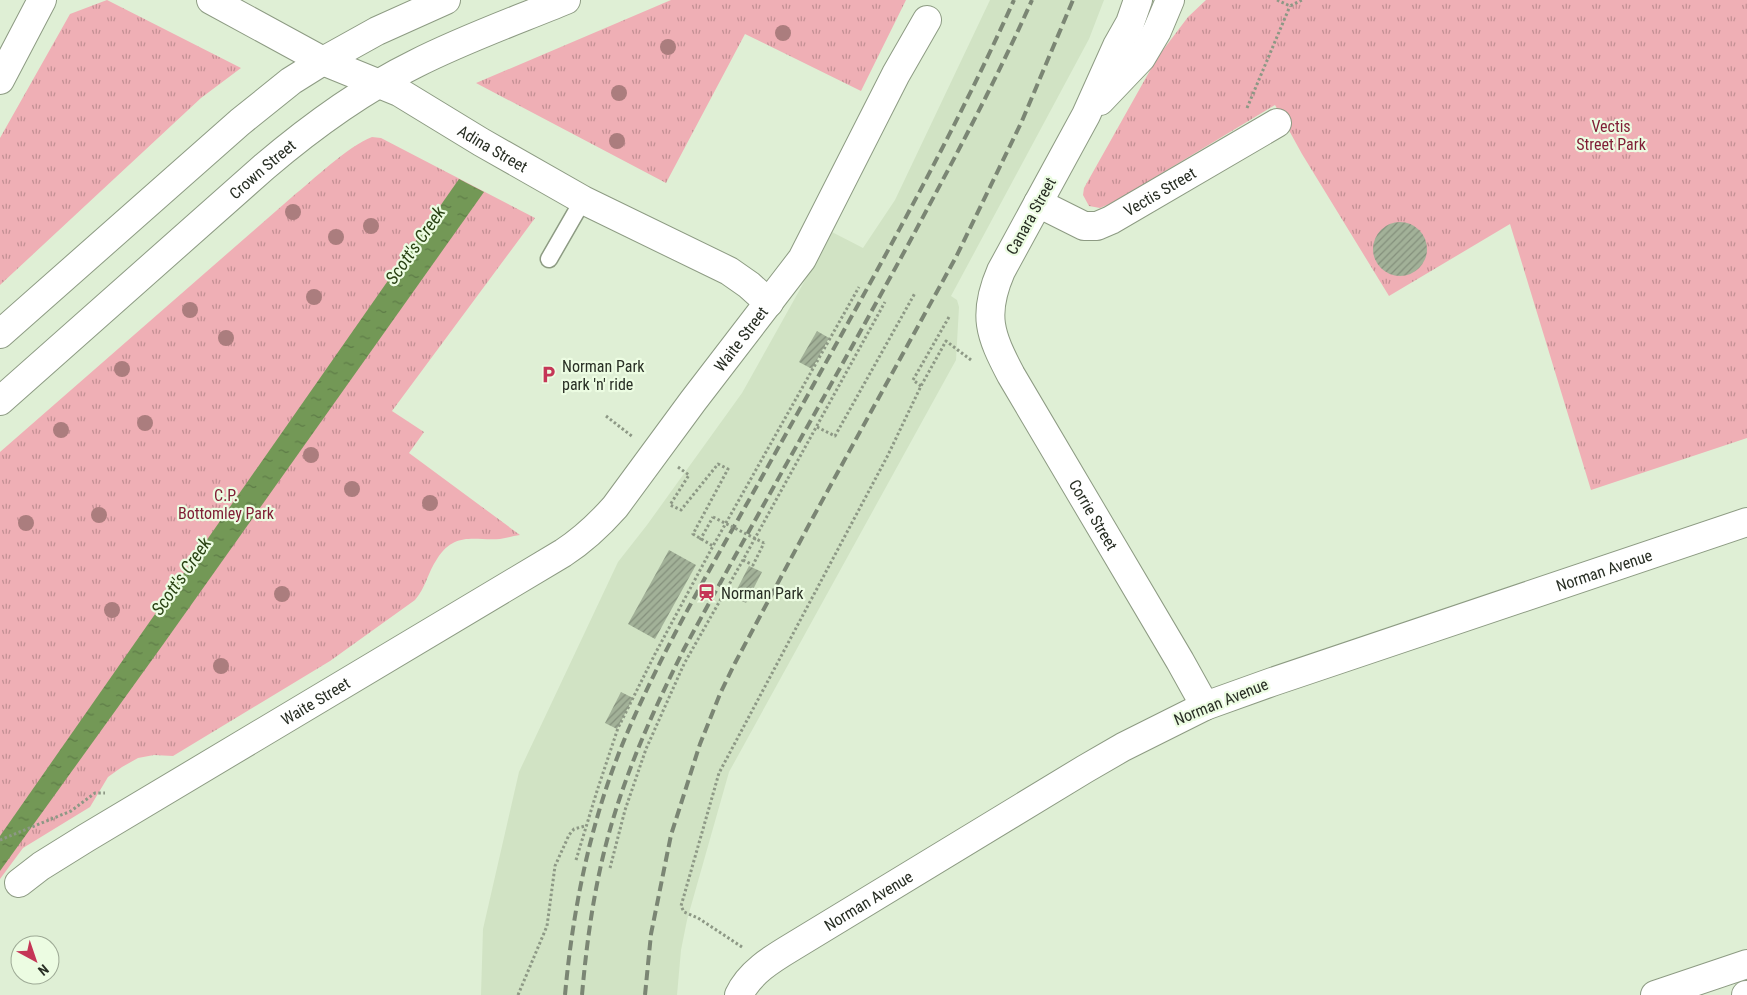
<svg xmlns="http://www.w3.org/2000/svg" width="1747" height="995" viewBox="0 0 1747 995" font-family="'Roboto Condensed',sans-serif">
<defs>
<pattern id="park-tufts" width="24" height="20" patternUnits="userSpaceOnUse" patternTransform="scale(1.25)"><rect width="24" height="20" fill="#efafb5"/><path d="M3 7l-1-3M5 7V3M7 7l1-3M15 17l-1-3M17 17v-4M19 17l1-3" fill="none" stroke="#c28f93"/></pattern>
<pattern id="water-ripples" width="26" height="14" patternUnits="userSpaceOnUse" patternTransform="scale(1.25)"><rect width="26" height="14" fill="#739856"/><path d="M2 4q2-2 4 0t4 0M15 11q2-2 4 0t4 0" fill="none" stroke="#5e7c47"/></pattern>
<pattern id="building-hatch" width="6" height="6" patternUnits="userSpaceOnUse" patternTransform="scale(1.25)"><rect width="6" height="6" fill="#a2b198"/><path d="M-1 1l2-2M0 6l6-6M5 7l2-2" fill="none" stroke="#84907c"/></pattern>
</defs>
<rect width="100%" height="100%" fill="#dfefd5"/>
<polygon fill="#d1e3c4" points="990,0 1104,0 1089,39 951,296 957,300 959,307 956,360 729,772 687,920 681,950 677,995 481,995 483,929 519,772 618,562 647,525 742,393 832,232 863,248 895,200"/>
<g fill="url(#park-tufts)">
<polygon points="107,0 241,68 201,98 0,285 0,138 70,14"/>
<polygon points="671,0 906,0 861,91 745,34 666,183 476,83"/>
<polygon points="1206,0 1747,0 1747,438 1591,490 1510,224 1389,296 1302,154 1275,105 1114,202 1100,208 1089,206 1083,195 1084,188 1157,58 1188,17"/>
<path d="M372,137L381,138L535,218L392,411L424,432L409,453L520,535C513,536 507,538 500,539C474,541 455,531 437,559C428,572 426,587 415,600L330,661L173,756L154,755L138,758L122,767L108,777L90,807L23,848L0,879V452L292,197C313,180 348,146 372,137Z"/>
</g>
<polygon fill="url(#water-ripples)" points="459,179 484,192 162,646 0,871 0,836"/>
<g fill="url(#building-hatch)">
<circle cx="1400" cy="249" r="27"/>
<polygon points="817,331 829,338 812,369 799,362"/>
<polygon points="669,550 696,565 655,639 628,624"/>
<polygon points="749,566 762,572 746,603 733,597"/>
<polygon points="621,692 633,698 617,729 605,723"/>
</g>
<g fill="none" stroke-linecap="round" stroke-linejoin="round">
<defs>
<polyline id="lane" points="549,259 583,200"/>
<g id="street">
<path id="s1" d="M211,0L323,61L399,92L481,142L583,200L729,271L749,285L769,303"/>
<polyline points="0,80 42,0"/>
<path id="s2" d="M1038,203L1084,226H1097L1111,220L1277,123"/>
<path id="s3" d="M19,883L41,866L86,838L563,553C583,540 599,525 615,507L693,401L802,259L896,74L927,20"/>
<path id="s4" d="M739,995C749,973 772,959 792,947L1085,769L1123,747L1205,706"/>
<polyline points="1655,995 1747,964"/>
<polyline points="1746,995 1747,995"/>
</g>
<g id="secondary">
<path id="s5" d="M1138,0L1130,23L1117,46L1086,115L1001,271C982,315 990,335 1011,375L1180,661L1205,706L1272,682L1747,522"/>
<polyline points="1100,101 1141,58 1157,31 1170,0"/>
<polyline points="0,334 240,122 291,81 323,61 377,31 446,0"/>
<path id="s6" d="M0,401L264,167C311,127 360,91 415,64C464,39 515,21 566,0"/>
</g>
</defs>
<use href="#lane" stroke="#8d9b83" stroke-width="19"/>
<use href="#street" stroke="#8d9b83" stroke-width="30"/>
<use href="#secondary" stroke="#8d9b83" stroke-width="30"/>
<g stroke="#8d9885" stroke-width="3" stroke-dasharray="2.5 2.5" stroke-linecap="butt">
<polyline points="1277,0 1290,6 1302,0"/>
<polyline points="1247,108 1290,6"/>
<polyline points="921,386 913,380 949,317"/>
<polyline points="606,416 633,437"/>
<polyline points="817,427 835,436 915,293"/>
<polyline points="678,467 689,475 670,505 681,510 718,464 728,469 693,534 713,546"/>
<polyline points="700,540 713,517"/>
<polyline points="743,560 753,565 764,543"/>
<polyline points="0,840 71,811 95,793 105,793"/>
<polyline points="576,860 597,791 618,728 655,654 713,546 859,287"/>
<polyline points="610,868 625,810 646,749 684,664 743,560 885,302"/>
<polyline points="742,947 698,918 684,912 681,906 719,773 888,455 921,386 946,341 971,360"/>
<polyline points="518,995 547,926 555,866 569,835 574,829 585,826"/>
</g>
<use href="#lane" stroke="#fff" stroke-width="16"/>
<use href="#street" stroke="#fff" stroke-width="28"/>
<use href="#secondary" stroke="#fff" stroke-width="28"/>
<g stroke="#7b8674" stroke-width="4" stroke-dasharray="10 5" stroke-linecap="butt">
<path d="M565,995C573,907 591,819 625,738C666,641 721,551 772,459C856,308 943,158 1014,0"/>
<path d="M582,995C587,938 595,881 611,826C629,764 655,707 684,649C758,513 835,379 909,243C952,163 995,83 1032,0"/>
<polyline points="645,995 651,934 671,835 700,744 720,694 735,663 811,521 956,257 1022,121 1073,0"/>
</g>
<polyline stroke="#8d9885" stroke-width="3" stroke-dasharray="2.5 2.5" stroke-linecap="butt" points="713,517 764,543"/>
</g>
<g fill="#ab7d7e">
<circle cx="783" cy="33" r="8"/>
<circle cx="668" cy="47" r="8"/>
<circle cx="619" cy="93" r="8"/>
<circle cx="617" cy="141" r="8"/>
<circle cx="293" cy="212" r="8"/>
<circle cx="371" cy="226" r="8"/>
<circle cx="336" cy="237" r="8"/>
<circle cx="314" cy="297" r="8"/>
<circle cx="190" cy="310" r="8"/>
<circle cx="226" cy="338" r="8"/>
<circle cx="122" cy="369" r="8"/>
<circle cx="145" cy="423" r="8"/>
<circle cx="61" cy="430" r="8"/>
<circle cx="311" cy="455" r="8"/>
<circle cx="352" cy="489" r="8"/>
<circle cx="430" cy="503" r="8"/>
<circle cx="99" cy="515" r="8"/>
<circle cx="26" cy="523" r="8"/>
<circle cx="282" cy="594" r="8"/>
<circle cx="112" cy="610" r="8"/>
<circle cx="221" cy="666" r="8"/>
</g>
<defs>
<symbol id="parking-bare" viewBox="-9 -9 18 18"><path d="M-3.5-5.5H1a3.5 3.5 0 0 1 0 7H-1V5.5H-3.5ZM-1-3.4V-.6H.8a1.4 1.4 0 0 0 0-2.8Z" fill="#c53657" stroke="#ecfce2" stroke-width="2.5" paint-order="stroke"/></symbol>
<symbol id="station-bare" viewBox="-9 -9 18 18"><path d="M-3-6H3Q5-6 5-4V2Q5 4 3 4L4.5 6H3L1.5 4h-3L-3 6H-4.5L-3 4Q-5 4-5 2V-4Q-5-6-3-6ZM-3.5-4v3h7v-3ZM-3.5 1v1.5H-2V1ZM2 1v1.5H3.5V1Z" fill="#c53657" stroke="#ecfce2" stroke-width="2.5" paint-order="stroke"/></symbol>
</defs>
<g fill-rule="evenodd">
<use href="#parking-bare" x="536" y="362" width="25" height="25"/>
<use href="#station-bare" x="694" y="580" width="25" height="25"/>
</g>
<g text-anchor="middle" dominant-baseline="central" stroke-width="4.5" stroke-linejoin="round" paint-order="stroke">
<g font-size="16" fill="#801f36" stroke="#ecfce2">
<text x="1611" y="126">Vectis<tspan x="1611" dy="18">Street Park</tspan></text>
<text x="226" y="495">C.P.<tspan x="226" dy="18">Bottomley Park</tspan></text>
</g>
<g font-size="16" fill="#282e24" stroke="#ecfce2">
<text stroke="none"><textPath href="#s1" startOffset="319">Adina Street</textPath></text>
<text stroke="none"><textPath href="#s6" startOffset="350">Crown Street</textPath></text>
<text stroke="none"><textPath href="#s2" startOffset="136">Vectis Street</textPath></text>
<text transform="translate(1031 216) rotate(-61)">Canara Street</text>
<text stroke="none"><textPath href="#s3" startOffset="916">Waite Street</textPath></text>
<text stroke="none"><textPath href="#s5" startOffset="576">Corrie Street</textPath></text>
<text stroke="none"><textPath href="#s5" startOffset="1219">Norman Avenue</textPath></text>
<text stroke="none"><textPath href="#s3" startOffset="348">Waite Street</textPath></text>
<text transform="translate(1221 702) rotate(-22)">Norman Avenue</text>
<text stroke="none"><textPath href="#s4" startOffset="162">Norman Avenue</textPath></text>
</g>
<g font-size="16" fill="#282e24" stroke="#ecfce2" text-anchor="start">
<text x="562" y="366">Norman Park<tspan x="562" dy="18">park 'n' ride</tspan></text>
<text x="721" y="593">Norman Park</text>
</g>
<g font-size="18" font-style="italic" fill="#2a4314" stroke="#ecfce2">
<text transform="translate(415 245) rotate(-55)">Scott's Creek</text>
<text transform="translate(181 576) rotate(-55)">Scott's Creek</text>
</g>
</g>
<g transform="translate(35 960) rotate(140)"><circle r="24" fill="#ecfce2" stroke="#9eaa96"/>
<path d="M0-4L9 19L0 12L-9 19Z" fill="#c53657"/>
<text y="-8" font-size="14" font-weight="bold" text-anchor="middle" fill="#282e24">N</text>
</g>
</svg>
